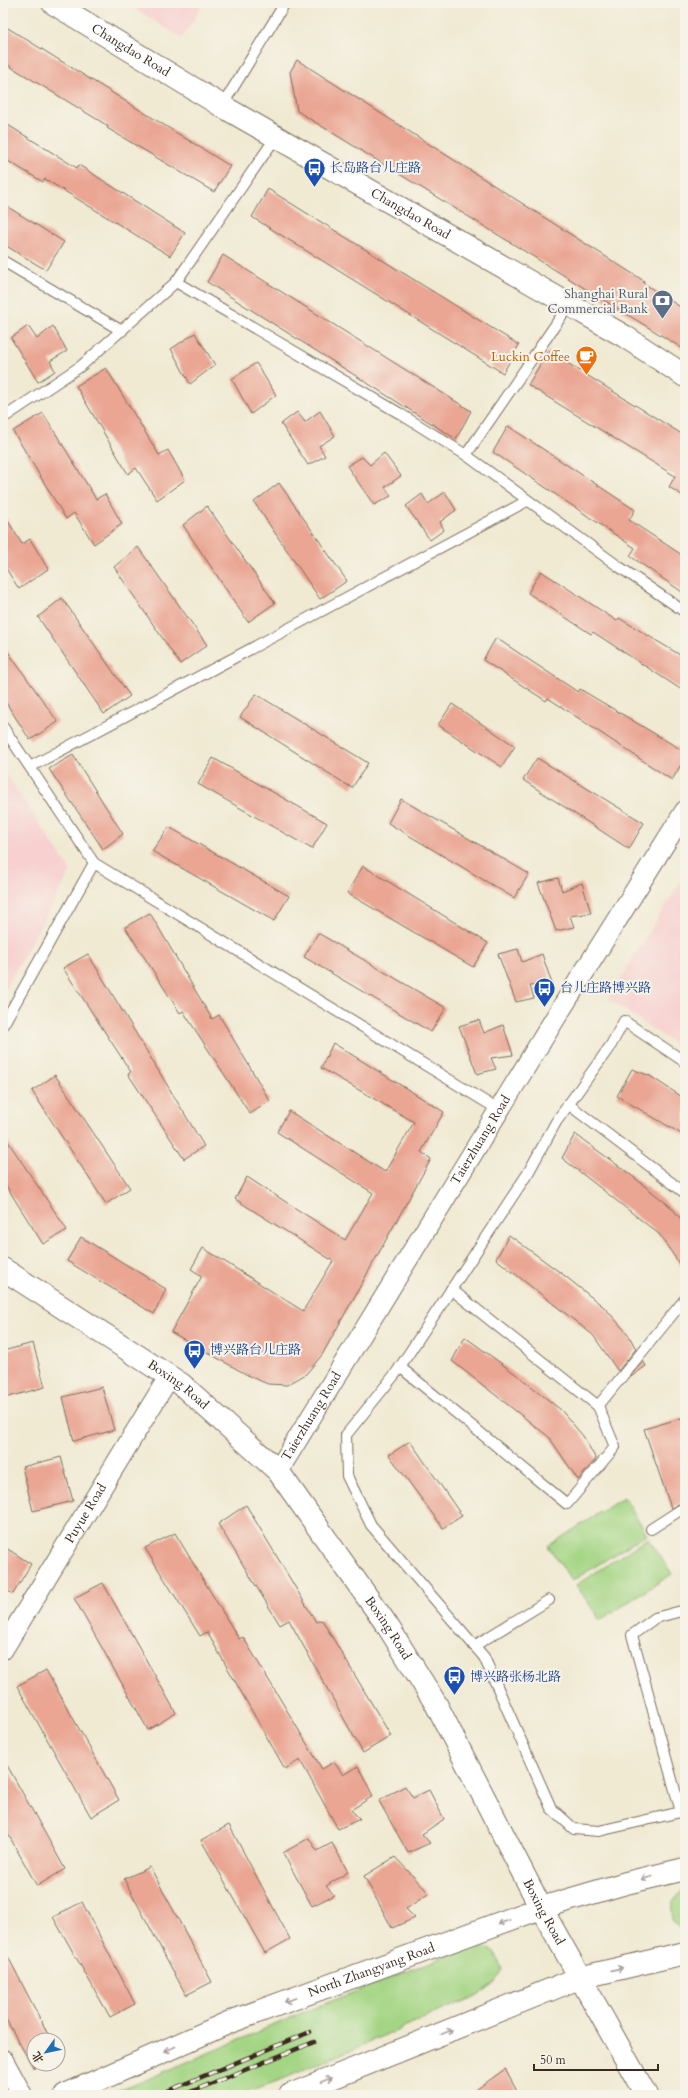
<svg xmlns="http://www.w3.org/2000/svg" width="688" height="2098" viewBox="0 0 688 2098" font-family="Cardo,'Noto Serif SC',serif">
<rect width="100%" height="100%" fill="#f7f3e8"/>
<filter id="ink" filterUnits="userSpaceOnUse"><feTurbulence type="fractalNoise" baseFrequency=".025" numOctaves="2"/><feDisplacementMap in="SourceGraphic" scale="8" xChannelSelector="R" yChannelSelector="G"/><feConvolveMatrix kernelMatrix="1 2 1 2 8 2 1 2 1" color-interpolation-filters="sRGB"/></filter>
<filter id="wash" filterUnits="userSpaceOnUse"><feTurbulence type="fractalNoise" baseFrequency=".012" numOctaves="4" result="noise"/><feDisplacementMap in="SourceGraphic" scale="16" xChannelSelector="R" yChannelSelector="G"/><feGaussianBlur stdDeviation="0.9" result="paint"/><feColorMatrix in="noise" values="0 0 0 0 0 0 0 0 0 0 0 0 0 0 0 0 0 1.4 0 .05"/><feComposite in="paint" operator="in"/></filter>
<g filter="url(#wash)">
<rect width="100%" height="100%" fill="#f0ead3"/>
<g fill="#f7d0cf">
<polygon points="126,3 204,3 182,38"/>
<polygon points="3,770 71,871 3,993"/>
<polygon points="685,874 685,1051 608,999"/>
</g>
<g fill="#a4d584" stroke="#708051">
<polygon points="624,1497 647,1534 572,1581 548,1546"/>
<polygon points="648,1538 672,1574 600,1620 576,1585"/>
<polygon points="685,1887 685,1933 672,1920 673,1902"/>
<path d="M474,1945C495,1947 496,1952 502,1970L495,1982L478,1995L283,2079L238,2095H110L309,2010Z"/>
</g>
<g id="blocks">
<g fill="#eaa593">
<polygon points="3,25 230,166 214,192 107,128 108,126 3,62"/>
<polygon points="297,60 644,281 643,283 685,310 685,350 297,111 290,72"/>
<polygon points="3,122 77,168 79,165 185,233 170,256 45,179 43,182 3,158"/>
<polygon points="268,189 519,345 503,373 252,217"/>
<polygon points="3,204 64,242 46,270 3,244"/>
<polygon points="223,255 471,411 456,439 207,282"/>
<polygon points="28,326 37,339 53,326 67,351 50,361 55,371 38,382 11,338"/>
<polygon points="195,333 215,365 190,384 171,349"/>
<polygon points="548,351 685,436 685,497 669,487 675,476 528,385"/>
<polygon points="256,363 276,395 251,414 232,379"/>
<polygon points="106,368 159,455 168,450 185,480 157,500 136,468 128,474 76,386"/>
<polygon points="320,411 335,436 319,446 325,456 308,465 281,424 297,412 305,422"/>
<polygon points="43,413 96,499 105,494 122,524 94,544 74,513 66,519 13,431"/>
<polygon points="508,426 635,510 629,520 685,557 685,594 630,556 635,548 493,452"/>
<polygon points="384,453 401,476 385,487 391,496 374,505 347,466 362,457 370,465"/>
<polygon points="279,483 347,581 320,599 254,502"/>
<polygon points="445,492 456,510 440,522 444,530 430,540 406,506 422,494 428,504"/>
<polygon points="207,506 275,603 248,622 183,525"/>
<polygon points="3,513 22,544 30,539 48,569 19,589 3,564"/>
<polygon points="138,547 207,645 180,664 114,567"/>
<polygon points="541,571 617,621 619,618 685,658 685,692 593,632 591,634 528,593"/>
<polygon points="62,598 130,696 104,714 38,617"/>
<polygon points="496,638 578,692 580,689 685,752 685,758 672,780 548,698 546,701 483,660"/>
<polygon points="3,645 58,722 30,740 3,698"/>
<polygon points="256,694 368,763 352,788 240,717"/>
<polygon points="452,704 515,746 502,767 438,725"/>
<polygon points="73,755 123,834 103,849 49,769"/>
<polygon points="213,758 327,823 312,849 198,784"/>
<polygon points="537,758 644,823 629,849 523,780"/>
<polygon points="401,799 529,874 514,898 388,823"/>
<polygon points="169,827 289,896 274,921 152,851"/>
<polygon points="363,866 488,943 473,967 347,893"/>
<polygon points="558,878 562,891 582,883 591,913 570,916 574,927 556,931 538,883"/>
<polygon points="150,913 212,1019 219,1015 270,1101 250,1114 183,1011 180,1013 125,927"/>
<polygon points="318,933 446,1008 431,1032 304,957"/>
<polygon points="518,949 522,962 542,954 552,984 530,986 534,998 516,1002 498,954"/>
<polygon points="88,954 204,1146 184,1159 128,1074 131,1072 63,968"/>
<polygon points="479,1020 484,1033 503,1025 513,1055 491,1058 496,1069 477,1074 459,1026"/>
<polygon points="333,1043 444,1112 421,1152 431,1159 322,1355 306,1374 287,1385 268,1384 251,1377 171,1332 202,1276 191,1269 203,1248 303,1311 333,1261 235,1199 247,1177 345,1240 373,1193 277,1132 289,1111 385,1172 414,1122 321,1068"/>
<polygon points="632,1069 650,1076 685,1099 685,1136 617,1096"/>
<polygon points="55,1075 130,1188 106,1204 32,1091"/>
<polygon points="3,1134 67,1230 43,1244 3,1181"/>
<polygon points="575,1134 631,1175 671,1207 685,1224 685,1272 659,1234 562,1158"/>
<polygon points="509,1235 565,1276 605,1308 628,1334 636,1349 618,1371 593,1335 496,1259"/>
<polygon points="81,1237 166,1289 154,1314 67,1261"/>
<polygon points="465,1337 521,1378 561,1410 583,1436 596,1459 578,1480 549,1437 452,1361"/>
<polygon points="33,1343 45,1387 5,1398 3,1390 3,1351"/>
<polygon points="643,1361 646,1366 628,1379"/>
<polygon points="102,1387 114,1430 74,1441 63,1397"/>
<polygon points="685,1417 685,1501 671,1508 644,1429"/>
<polygon points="410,1441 462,1516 443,1528 389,1455"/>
<polygon points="61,1457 73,1501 33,1511 22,1467"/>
<polygon points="246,1505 316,1622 322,1620 391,1736 363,1753 289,1620 280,1625 218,1524"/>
<polygon points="175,1533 239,1639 243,1637 322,1769 334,1762 343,1775 358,1766 373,1796 351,1810 360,1819 338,1829 300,1760 285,1769 207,1632 200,1636 145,1548"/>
<polygon points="3,1546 31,1564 13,1594 3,1588"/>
<polygon points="103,1583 176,1713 148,1730 74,1598"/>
<polygon points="46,1670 119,1800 91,1817 17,1686"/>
<polygon points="3,1758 65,1869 37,1886 3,1825"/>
<polygon points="405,1786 413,1798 429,1790 444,1819 422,1834 430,1843 408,1853 379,1801"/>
<polygon points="229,1825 290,1939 265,1953 201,1840"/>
<polygon points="309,1838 317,1851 332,1843 348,1872 326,1886 334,1895 312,1906 283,1853"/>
<polygon points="395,1857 425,1889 428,1894 406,1909 415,1918 392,1928 364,1876"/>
<polygon points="150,1867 212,1982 186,1995 124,1879"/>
<polygon points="82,1902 135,2004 110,2017 53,1917"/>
<polygon points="3,1947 51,2040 34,2040 34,2069 3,2014"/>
<polygon points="505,2069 519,2095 469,2095"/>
</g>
</g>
</g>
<g filter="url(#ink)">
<use href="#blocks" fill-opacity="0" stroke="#7a6d5d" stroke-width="1"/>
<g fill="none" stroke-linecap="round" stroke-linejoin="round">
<defs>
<g id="service">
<polyline points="222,106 285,3"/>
<polyline points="3,261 122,331"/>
<polyline points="176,282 399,413 466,455 618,566 685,612"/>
<polyline points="3,418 81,366 176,282 276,137"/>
<polyline points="466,455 569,305"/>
<polyline points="3,727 94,863 499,1110"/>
<polyline points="30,767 527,501"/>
<polyline points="3,1025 94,863"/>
<polyline points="685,1062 624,1021 611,1045 556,1122 528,1173 396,1373 346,1435 347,1476 371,1525 484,1657 551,1808 574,1829 599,1831 685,1811"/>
<polyline points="568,1104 685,1193"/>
<polyline points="451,1289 598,1406 685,1299"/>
<polyline points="400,1367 567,1504 615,1447 598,1406"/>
<polyline points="651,1529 685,1507"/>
<polyline points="474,1646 549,1600"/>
<polyline points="681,1812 632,1635 655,1618 685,1610"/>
</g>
<g id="minor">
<path id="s1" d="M278,1471L556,1017L685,811"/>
<path id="s2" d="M3,1649L169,1377"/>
<polyline points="3,2060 22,2095"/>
</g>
<g id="tertiary">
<path id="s3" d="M53,3L222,106L624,336L685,376"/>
<path id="s4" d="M3,1269L181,1384L278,1471L387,1625L436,1704L541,1908L646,2095"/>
</g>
<g id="secondary">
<path id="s5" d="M65,2095L230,2022L541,1908L626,1883L685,1869"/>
<polyline points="290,2095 579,1978 685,1953"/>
</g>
</defs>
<use href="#service" stroke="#7a6d5d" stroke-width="12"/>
<use href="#minor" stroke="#7a6d5d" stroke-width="22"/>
<use href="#tertiary" stroke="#7a6d5d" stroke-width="24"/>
<use href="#secondary" stroke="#7a6d5d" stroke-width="24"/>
<use href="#service" stroke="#fff" stroke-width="10"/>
<use href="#minor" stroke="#fff" stroke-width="20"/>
<use href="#tertiary" stroke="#fff" stroke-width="22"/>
<use href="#secondary" stroke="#fff" stroke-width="22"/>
<defs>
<g id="rail">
<polyline points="158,2095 310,2032"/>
<polyline points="183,2095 314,2042"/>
</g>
</defs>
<use href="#rail" stroke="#3b2a1e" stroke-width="4.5"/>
<use href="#rail" stroke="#f7f3e8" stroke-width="3" stroke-dasharray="9" stroke-linecap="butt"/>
</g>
<defs><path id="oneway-shaft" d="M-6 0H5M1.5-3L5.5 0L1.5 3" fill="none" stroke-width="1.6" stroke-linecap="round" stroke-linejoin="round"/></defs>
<g stroke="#a79f9a">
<use href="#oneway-shaft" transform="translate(647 1878) rotate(166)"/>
<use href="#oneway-shaft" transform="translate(504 1922) rotate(160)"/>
<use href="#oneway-shaft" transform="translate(617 1969) rotate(-13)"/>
<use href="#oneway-shaft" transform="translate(290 2000) rotate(160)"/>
<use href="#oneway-shaft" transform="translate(447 2032) rotate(-22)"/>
<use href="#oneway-shaft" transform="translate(170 2049) rotate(156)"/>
<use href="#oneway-shaft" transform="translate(326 2080) rotate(-22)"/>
</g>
</g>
<defs>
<symbol id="bus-pin" viewBox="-11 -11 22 30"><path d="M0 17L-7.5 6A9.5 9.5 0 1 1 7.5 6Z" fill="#1a4fb4" stroke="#f7f3e8"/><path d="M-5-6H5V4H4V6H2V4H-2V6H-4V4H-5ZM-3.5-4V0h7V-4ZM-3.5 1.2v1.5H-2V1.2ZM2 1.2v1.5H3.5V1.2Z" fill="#fff"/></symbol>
<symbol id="bank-pin" viewBox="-11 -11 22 30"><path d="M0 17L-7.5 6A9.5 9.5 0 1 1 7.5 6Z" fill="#5c6f8a" stroke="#f7f3e8"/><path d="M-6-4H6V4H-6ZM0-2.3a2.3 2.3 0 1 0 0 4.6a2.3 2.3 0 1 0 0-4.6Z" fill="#fff"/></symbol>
<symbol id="cafe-pin" viewBox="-11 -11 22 30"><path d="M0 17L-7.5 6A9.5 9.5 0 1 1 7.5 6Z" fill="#e8710a" stroke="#f7f3e8"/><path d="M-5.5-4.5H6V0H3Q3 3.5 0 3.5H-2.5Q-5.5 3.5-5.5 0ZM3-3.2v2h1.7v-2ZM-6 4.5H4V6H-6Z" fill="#fff"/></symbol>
</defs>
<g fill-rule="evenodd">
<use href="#bus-pin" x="302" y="156" width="25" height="34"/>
<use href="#bank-pin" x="650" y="288" width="25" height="34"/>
<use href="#cafe-pin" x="574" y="344" width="25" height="34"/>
<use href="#bus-pin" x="532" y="976" width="25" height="34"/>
<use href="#bus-pin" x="182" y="1338" width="25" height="34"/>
<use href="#bus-pin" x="442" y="1664" width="25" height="34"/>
</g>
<g text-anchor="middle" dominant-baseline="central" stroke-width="4" stroke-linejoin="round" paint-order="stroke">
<g font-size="13" fill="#3b2a1e" stroke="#f7f3e8">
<text stroke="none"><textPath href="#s3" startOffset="91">Changdao Road</textPath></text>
<text stroke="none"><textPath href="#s3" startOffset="415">Changdao Road</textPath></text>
<text stroke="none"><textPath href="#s1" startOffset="388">Taierzhuang Road</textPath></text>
<text stroke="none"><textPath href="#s4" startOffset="210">Boxing Road</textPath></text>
<text stroke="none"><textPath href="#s1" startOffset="64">Taierzhuang Road</textPath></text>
<text stroke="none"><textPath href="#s2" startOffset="159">Puyue Road</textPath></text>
<text stroke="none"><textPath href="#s4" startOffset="534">Boxing Road</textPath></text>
<text stroke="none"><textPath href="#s4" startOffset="858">Boxing Road</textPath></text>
<text stroke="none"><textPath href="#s5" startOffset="331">North Zhangyang Road</textPath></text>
</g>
<g font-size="13" fill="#164399" stroke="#f7f3e8" text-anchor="start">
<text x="330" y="168">长岛路台儿庄路</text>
<text x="560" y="988">台儿庄路博兴路</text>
<text x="210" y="1350">博兴路台儿庄路</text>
<text x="470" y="1677">博兴路张杨北路</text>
</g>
<g font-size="13" fill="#4e5e75" stroke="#f7f3e8" text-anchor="end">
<text x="648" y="294">Shanghai Rural<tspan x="648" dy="15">Commercial Bank</tspan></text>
</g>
<g font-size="13" fill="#c56008" stroke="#f7f3e8" text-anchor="end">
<text x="570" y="357">Luckin Coffee</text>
</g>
</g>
<rect width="688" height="2098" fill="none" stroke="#f7f3e8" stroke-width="16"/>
<g transform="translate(46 2052) rotate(237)"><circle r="19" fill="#f7f3e8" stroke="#aca397"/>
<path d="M0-3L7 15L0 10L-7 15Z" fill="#1f6fb2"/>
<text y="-6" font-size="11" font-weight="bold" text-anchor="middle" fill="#3b2a1e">北</text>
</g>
<path d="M534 2064v6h124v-6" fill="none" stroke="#3b2a1e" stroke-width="2"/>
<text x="540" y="2064" font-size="12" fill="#3b2a1e" stroke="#f7f3e8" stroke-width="3" paint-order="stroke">50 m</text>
</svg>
